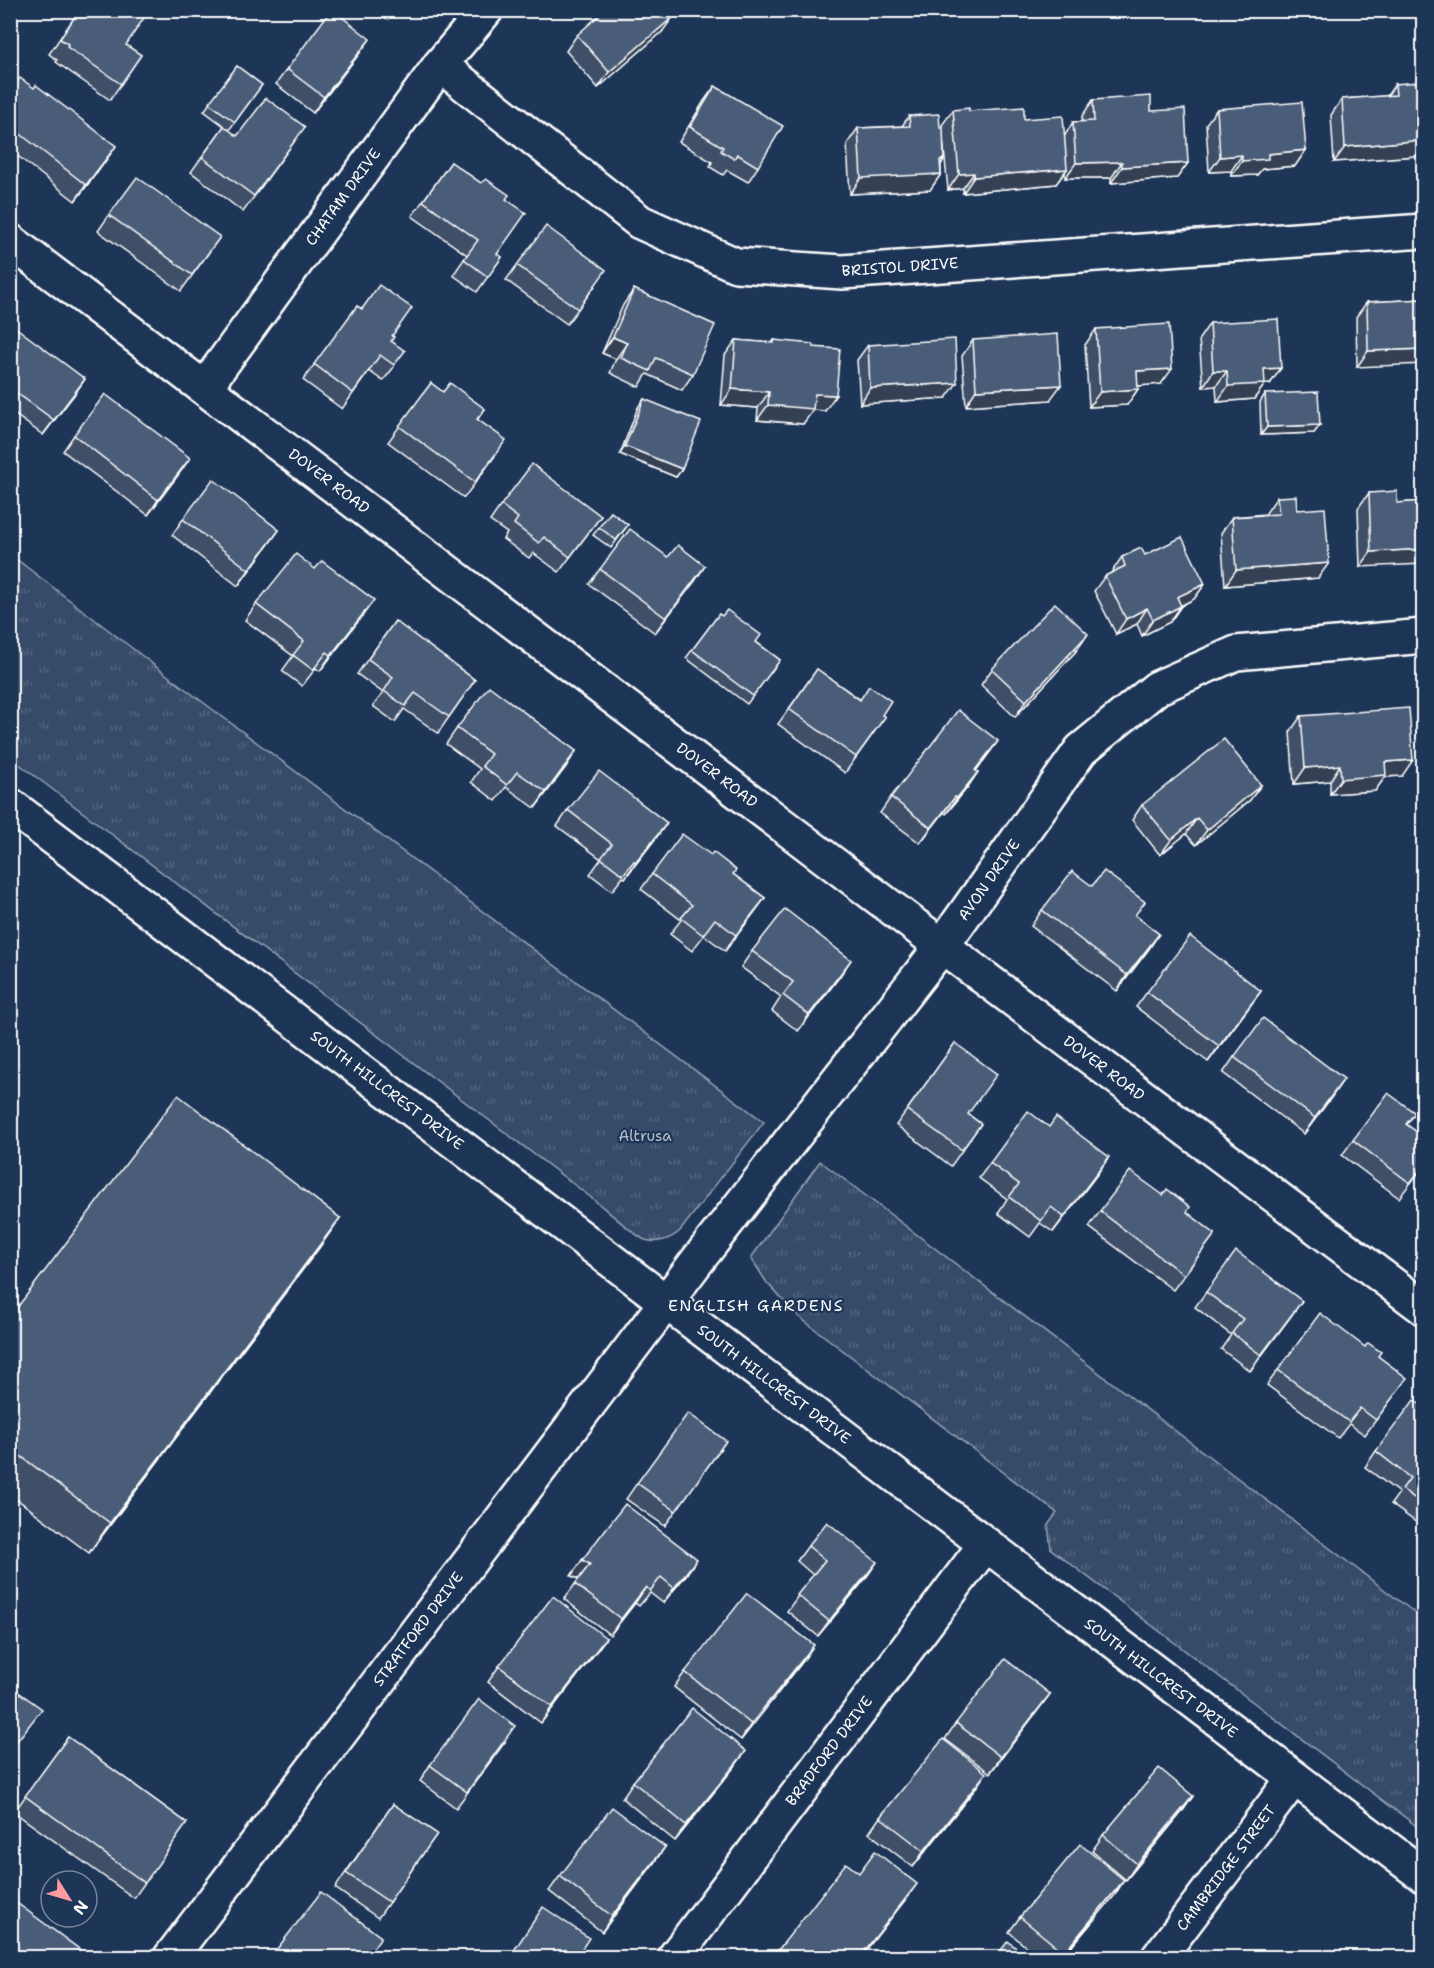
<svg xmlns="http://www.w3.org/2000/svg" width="1434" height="1968" viewBox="0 0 1434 1968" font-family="'Shantell Sans',sans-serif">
<defs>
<pattern id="park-tufts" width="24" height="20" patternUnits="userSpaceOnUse" patternTransform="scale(1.5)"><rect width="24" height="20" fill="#364b69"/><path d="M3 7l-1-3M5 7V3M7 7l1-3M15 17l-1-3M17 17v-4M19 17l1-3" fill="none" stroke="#546680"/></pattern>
</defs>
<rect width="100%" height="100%" fill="#1d3557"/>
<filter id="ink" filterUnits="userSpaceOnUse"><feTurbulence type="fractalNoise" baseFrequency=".0167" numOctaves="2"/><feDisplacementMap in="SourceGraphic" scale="12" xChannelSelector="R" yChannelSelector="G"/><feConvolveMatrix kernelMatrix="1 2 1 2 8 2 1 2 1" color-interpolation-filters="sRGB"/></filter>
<g filter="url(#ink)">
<g fill="url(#park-tufts)" stroke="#9aa5b4" stroke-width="1.5">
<path d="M11,555L180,685L764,1122L680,1231C671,1239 658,1244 645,1240C635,1236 603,1207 593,1199L11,758Z"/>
<polygon points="820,1161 1423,1619 1423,1831 1051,1549 1048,1525 1057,1513 799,1317 767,1283 751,1258"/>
</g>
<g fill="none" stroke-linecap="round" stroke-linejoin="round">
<defs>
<g id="minor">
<polyline points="440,65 640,222 736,265 842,272 1424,231"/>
<polyline points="10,241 942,946 1424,1308"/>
<polyline points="205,387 440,65 486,10"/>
<polyline points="10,805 1424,1876"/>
<polyline points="170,1958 694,1265 942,946 1081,750 1157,688 1236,653 1424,636"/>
<polyline points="674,1958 985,1545"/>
<polyline points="1158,1958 1294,1778"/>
</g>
</defs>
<use href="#minor" stroke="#fff" stroke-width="38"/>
<use href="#minor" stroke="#1d3557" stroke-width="33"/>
</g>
<g fill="#405068" stroke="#fff" stroke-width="1.5">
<polygon points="377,10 394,10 388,19"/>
<polygon points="705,10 796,10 795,12 705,17"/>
<polygon points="76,15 126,45 141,55 110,100 56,62 57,60 49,54"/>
<polygon points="662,32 598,88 566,51 577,35"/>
<polygon points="359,54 313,113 276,84 287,69"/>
<polygon points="237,66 262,85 229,130 237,136 294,142 243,212 191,172 224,126 204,111"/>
<polygon points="1395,84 1416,156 1334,162 1331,115 1342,99 1387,96"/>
<polygon points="715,86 758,167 748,182 727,170 723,175 710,167 712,162 679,142 704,101"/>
<polygon points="10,90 105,162 75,201 10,150"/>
<polygon points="1093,100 1151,111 1188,163 1177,178 1111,183 1111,178 1065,178 1065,172 1056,184 963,193 963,188 948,190 943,139 944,159 941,165 941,174 930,190 850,194 847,144 858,128 902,126 909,116 940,128 943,127 942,125 953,110 1024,119 1065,135 1073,122 1082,122 1082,116"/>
<polygon points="1217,109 1306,150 1295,166 1262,169 1257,175 1231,176 1231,171 1209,172 1206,124"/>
<polygon points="451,162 481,183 506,199 497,254 502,257 477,292 453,275 467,255 412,216"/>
<polygon points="109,215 220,237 181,291 98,231"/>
<polygon points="517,265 595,286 567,324 506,280"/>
<polygon points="634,289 693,374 682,390 647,374 639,387 610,373 616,359 602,353 623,305"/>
<polygon points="1424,299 1357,367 1356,317 1367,302"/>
<polygon points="357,306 392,336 391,341 394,367 383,381 369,371 342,409 303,380"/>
<polygon points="1210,323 1281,368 1270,384 1265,384 1254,399 1217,402 1216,386 1203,387 1199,339"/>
<polygon points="1096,329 1161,384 1138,386 1138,389 1127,405 1089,407 1085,345"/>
<polygon points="10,333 85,379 43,435 10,411"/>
<polygon points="736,340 772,343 774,340 813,347 825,411 813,410 803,424 757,420 758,408 721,405 725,355"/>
<polygon points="973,340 1050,400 966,406 962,356"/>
<polygon points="868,345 946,398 860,404 857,360"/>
<polygon points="431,383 443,392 485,409 477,420 495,456 464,498 388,442"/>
<polygon points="1265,394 1320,425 1314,433 1261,435 1260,402"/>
<polygon points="644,399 682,469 676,477 620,454 638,407"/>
<polygon points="74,435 190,458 148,515 63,451"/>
<polygon points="1369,493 1397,503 1424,501 1360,567 1358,508"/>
<polygon points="1277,497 1297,510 1318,578 1225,586 1221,533 1232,517 1266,514 1266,513"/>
<polygon points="501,505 601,516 559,572 533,553 529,558 503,539 507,533 490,521"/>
<polygon points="611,512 628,525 611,548 593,535"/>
<polygon points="183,519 279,530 238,586 172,535"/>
<polygon points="1145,555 1205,584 1194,599 1181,606 1170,622 1142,636 1137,624 1116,634 1094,591 1105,576 1111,573 1122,557"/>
<polygon points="668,557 705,566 655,633 589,584 600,569"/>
<polygon points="315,569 363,615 320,671 316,668 302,686 282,671 293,656 245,620 256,604"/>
<polygon points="719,614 780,660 747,704 686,658"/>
<polygon points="395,621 475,680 438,733 404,709 395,722 373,706 383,693 357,674"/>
<polygon points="1077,650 1015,717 981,685 992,669"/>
<polygon points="817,669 885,717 845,773 778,724"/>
<polygon points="1301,716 1402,776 1385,777 1375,791 1330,794 1330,781 1294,784 1290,732"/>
<polygon points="457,728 576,751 535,808 506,787 496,801 471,782 480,769 446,744"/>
<polygon points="998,741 976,771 978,772 967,788 946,814 944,812 920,843 880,813 891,797"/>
<polygon points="1261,785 1250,800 1196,845 1186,834 1160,855 1132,820 1142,805"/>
<polygon points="568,810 667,823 625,878 623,877 612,891 590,874 601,859 557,826"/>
<polygon points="652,874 733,874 765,898 725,951 704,935 692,951 670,934 681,920 641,889"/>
<polygon points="1092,886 1136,916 1159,934 1117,991 1031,926 1042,910"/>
<polygon points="752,951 840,976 798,1031 772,1011 781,997 741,967"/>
<polygon points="1261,991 1208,1062 1136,1007 1147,992"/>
<polygon points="955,1043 968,1114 981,1124 951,1166 896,1125"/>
<polygon points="1234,1057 1333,1095 1304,1134 1223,1073"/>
<polygon points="1415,1113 1407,1124 1424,1166 1399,1198 1342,1155 1353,1140"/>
<polygon points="990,1163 1098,1173 1053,1232 1040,1223 1030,1237 998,1213 1007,1199 979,1178"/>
<polygon points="1100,1211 1215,1234 1173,1290 1089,1227"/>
<polygon points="340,1218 319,1248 89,1553 10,1494 10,1317"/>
<polygon points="1206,1292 1291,1316 1250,1371 1221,1349 1231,1335 1195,1307"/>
<polygon points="1378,1356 1396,1393 1365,1435 1349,1424 1338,1438 1267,1385 1278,1370"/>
<polygon points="1424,1407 1424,1528 1391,1504 1399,1493 1365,1467 1376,1451"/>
<polygon points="726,1441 665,1526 626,1499 637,1483"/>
<polygon points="808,1546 866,1578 818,1636 787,1611 813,1575 797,1561"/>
<polygon points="686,1575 663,1603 650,1593 639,1606 635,1603 610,1635 564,1599 579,1579 571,1576"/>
<polygon points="606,1638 595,1653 541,1723 488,1682 499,1666"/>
<polygon points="803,1661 741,1740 674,1687 685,1672"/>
<polygon points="1050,1694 990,1773 945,1739 956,1723"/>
<polygon points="68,1737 187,1823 134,1898 14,1812"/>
<polygon points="505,1742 456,1808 420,1781 430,1765"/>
<polygon points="735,1766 675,1841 622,1798 633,1782"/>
<polygon points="975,1789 913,1867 869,1833 880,1817"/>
<polygon points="1193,1796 1182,1812 1126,1880 1092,1851 1103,1835"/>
<polygon points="393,1804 437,1834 378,1918 335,1888"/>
<polygon points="665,1847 602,1932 549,1891 560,1876"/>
<polygon points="1124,1880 1114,1896 1062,1958 1039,1958 1009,1932 1020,1917"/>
</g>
<g fill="#344155" stroke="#fff" stroke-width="1.5">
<polygon points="709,10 796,10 795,12 705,17"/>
<polygon points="822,10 861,10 819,14"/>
<polygon points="962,10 981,10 980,12 959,14"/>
<polygon points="673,17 662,32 598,88 609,72"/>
<polygon points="370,39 359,54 313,113 324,97"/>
<polygon points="1424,140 1424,145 1416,156 1334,162 1345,147"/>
<polygon points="116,146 105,162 75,201 86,185"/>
<polygon points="1306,150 1295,166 1262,169 1257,175 1231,176 1242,161 1268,154"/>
<polygon points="1242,155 1231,171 1209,172 1220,157"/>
<polygon points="944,159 934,175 941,174 930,190 850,194 861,178"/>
<polygon points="1122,162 1111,178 1065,178 1076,163"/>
<polygon points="1188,163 1177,178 1111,183 1122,167"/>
<polygon points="1067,169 1056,184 963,193 974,177"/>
<polygon points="974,173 963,188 948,190 959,174"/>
<polygon points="613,337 627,343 616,359 602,353"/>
<polygon points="1424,349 1424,364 1357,367 1368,351"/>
<polygon points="1281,368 1270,384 1265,384 1254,399 1217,402 1228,386 1264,369"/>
<polygon points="1172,369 1161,384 1126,387 1137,371"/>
<polygon points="1213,371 1227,371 1216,386 1203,387"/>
<polygon points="85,379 74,395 43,435 54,420"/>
<polygon points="957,383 946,398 860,404 870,388"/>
<polygon points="1061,385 1050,400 966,406 976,390"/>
<polygon points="732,389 769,392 758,408 721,405"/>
<polygon points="1138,389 1127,405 1089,407 1100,392"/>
<polygon points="815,394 836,395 825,411 813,410 803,424 757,420 768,405"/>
<polygon points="1320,425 1314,433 1261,435 1267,427"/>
<polygon points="625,446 682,469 676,477 620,454"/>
<polygon points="190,458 179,474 148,515 158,500"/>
<polygon points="279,530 268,545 238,586 249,570"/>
<polygon points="1424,549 1424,564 1360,567 1371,552"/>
<polygon points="1329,563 1318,578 1225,586 1236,570"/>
<polygon points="705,566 695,581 655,633 666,618"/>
<polygon points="1205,584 1194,599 1166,613 1177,597"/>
<polygon points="374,600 363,615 320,671 331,655"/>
<polygon points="1181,606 1170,622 1142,636 1153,620"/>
<polygon points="1147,608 1137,624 1116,634 1126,619"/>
<polygon points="1088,634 1077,650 1015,717 1026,701"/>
<polygon points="998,741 987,756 964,786 975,770"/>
<polygon points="576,751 566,767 535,808 546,792"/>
<polygon points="1413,760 1402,776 1385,777 1375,791 1330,794 1341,779 1385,762"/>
<polygon points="1340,765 1330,781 1294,784 1305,768"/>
<polygon points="978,772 967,788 946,814 957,798"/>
<polygon points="1261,785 1250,800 1196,845 1207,830"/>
<polygon points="955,797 944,812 920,843 931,828"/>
<polygon points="1197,818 1186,834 1160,855 1171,840"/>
<polygon points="667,823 656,838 625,878 636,862"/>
<polygon points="765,898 754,913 725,951 736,935"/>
<polygon points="1159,934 1149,949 1117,991 1127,975"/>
<polygon points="851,960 840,976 798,1031 809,1015"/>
<polygon points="1261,991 1250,1006 1208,1062 1219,1046"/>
<polygon points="1344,1079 1333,1095 1304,1134 1315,1118"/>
<polygon points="1109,1157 1098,1173 1053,1232 1064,1217"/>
<polygon points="340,1218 319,1248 89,1553 110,1523"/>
<polygon points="1302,1301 1291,1316 1250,1371 1261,1355"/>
<polygon points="697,1559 686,1575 663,1603 674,1588"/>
<polygon points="582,1560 590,1564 579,1579 571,1576"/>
<polygon points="877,1562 866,1578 818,1636 829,1621"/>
<polygon points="646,1587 635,1603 610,1635 621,1619"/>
<polygon points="606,1638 595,1653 541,1723 552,1707"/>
<polygon points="814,1645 803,1661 741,1740 751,1724"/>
<polygon points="1050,1694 1039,1709 990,1773 1001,1757"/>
<polygon points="746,1751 735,1766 675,1841 686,1825"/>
<polygon points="986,1773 975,1789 913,1867 924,1851"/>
<polygon points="1193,1796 1182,1812 1126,1880 1137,1864"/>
<polygon points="665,1847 654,1863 602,1932 612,1916"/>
<polygon points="1124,1880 1114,1896 1062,1958 1061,1958"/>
<polygon points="917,1884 906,1899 860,1958 859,1958"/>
</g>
<g fill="#4a5d79" stroke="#fff" stroke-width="1.5">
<polygon points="86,10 149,10 126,45 141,55 121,84 67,47 68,44 60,39 76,15 81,18"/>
<polygon points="331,10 333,10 370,39 324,97 287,69"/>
<polygon points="605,10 667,10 673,17 609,72 577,35"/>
<polygon points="237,66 262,85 235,122 209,103"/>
<polygon points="20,78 34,88 36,85 116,146 86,185 10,126 10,90"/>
<polygon points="1418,82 1419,93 1424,93 1424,140 1345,147 1342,99 1396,95 1395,84"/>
<polygon points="715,86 783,126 758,167 737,154 734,159 721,151 723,147 690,127"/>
<polygon points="1151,96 1151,111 1185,109 1188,163 1122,167 1122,162 1076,163 1073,122 1094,121 1093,100"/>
<polygon points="266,98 305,127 254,196 202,157 224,126 237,136"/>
<polygon points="1302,102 1306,150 1268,154 1268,159 1242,161 1242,155 1220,157 1217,109"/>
<polygon points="1024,107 1024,119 1063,116 1067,169 974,177 974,173 959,174 953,110 969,108 969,111"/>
<polygon points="939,114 940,128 943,127 944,159 940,160 941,174 861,178 858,128 910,126 909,116"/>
<polygon points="451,162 481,183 486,179 509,195 506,199 526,213 497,254 502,257 488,277 464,259 478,240 423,201"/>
<polygon points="137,177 220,237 192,275 109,215"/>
<polygon points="546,226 606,270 578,309 517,265"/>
<polygon points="379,285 412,308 392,336 394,337 391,341 405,351 394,365 380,355 353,393 314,364 357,306 362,309"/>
<polygon points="634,289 715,325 693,374 656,358 650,371 621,358 627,343 613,337"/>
<polygon points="1424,299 1424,349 1368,351 1367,302"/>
<polygon points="1278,319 1281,368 1264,369 1265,384 1228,386 1227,371 1213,371 1210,323"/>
<polygon points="1169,324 1172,369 1137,371 1138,389 1100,392 1096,329"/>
<polygon points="15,327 85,379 54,420 10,388 10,333"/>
<polygon points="1058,334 1061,385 976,390 973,340"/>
<polygon points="955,339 957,383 870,388 868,345"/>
<polygon points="736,340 774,343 774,340 813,344 813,347 840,349 836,395 815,394 813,409 768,405 769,392 732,389"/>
<polygon points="431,383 443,392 450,383 485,409 477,419 506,440 475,482 399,426"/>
<polygon points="1318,392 1320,425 1267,427 1265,394"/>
<polygon points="105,394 190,458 158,500 74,435"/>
<polygon points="644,399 701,422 682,469 625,446"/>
<polygon points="532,464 601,516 570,557 544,537 539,543 514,524 518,518 501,505"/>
<polygon points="213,479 279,530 249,570 183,519"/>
<polygon points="1397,491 1397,503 1424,501 1424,549 1371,552 1369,493"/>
<polygon points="1296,496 1297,510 1325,508 1329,563 1236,570 1232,517 1279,514 1277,497"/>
<polygon points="611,512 628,525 616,540 599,527"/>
<polygon points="630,529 668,557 678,545 705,566 666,618 600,569"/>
<polygon points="1182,537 1205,584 1177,597 1181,606 1153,620 1147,608 1126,619 1105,576 1125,566 1122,557 1141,548 1145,555"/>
<polygon points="296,554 315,569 322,561 374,600 331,655 327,652 313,670 293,655 304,641 256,604"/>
<polygon points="1055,603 1088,634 1026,701 992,669"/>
<polygon points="727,610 761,635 756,642 780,660 753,696 692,650 719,614 722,616"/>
<polygon points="395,621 475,680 449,717 415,693 405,706 384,691 393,677 368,659"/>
<polygon points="817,669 860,700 869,686 891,701 882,715 885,717 856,757 789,709"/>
<polygon points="489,686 576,751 546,792 517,772 507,785 482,766 491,754 457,728"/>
<polygon points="1409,708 1413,760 1385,762 1386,775 1341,779 1340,765 1305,768 1301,716"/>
<polygon points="958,710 998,741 975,770 978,772 957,798 955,797 931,828 891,797"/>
<polygon points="1224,739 1261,785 1207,830 1197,818 1171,840 1142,805"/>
<polygon points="599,771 667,823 636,862 634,861 623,875 601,858 612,844 568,810"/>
<polygon points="682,834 711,855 713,852 736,870 733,874 765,898 736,935 715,919 703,935 681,918 692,905 652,874"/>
<polygon points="1072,871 1092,886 1104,871 1145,902 1135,915 1159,934 1127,975 1042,910"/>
<polygon points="785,909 851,960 809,1015 783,995 793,982 752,951"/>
<polygon points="1190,936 1261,991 1219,1046 1147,992"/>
<polygon points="1263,1018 1344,1079 1315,1118 1234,1057"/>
<polygon points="955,1043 997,1074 968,1114 981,1124 962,1150 907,1110"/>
<polygon points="1388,1093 1415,1113 1406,1124 1424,1137 1424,1165 1410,1183 1353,1140"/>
<polygon points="178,1095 340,1218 110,1523 10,1448 10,1317"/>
<polygon points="1028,1111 1049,1127 1056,1117 1109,1157 1064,1217 1051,1207 1041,1221 1009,1197 1019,1184 990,1163"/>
<polygon points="1130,1171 1163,1195 1167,1189 1190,1207 1187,1212 1215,1234 1184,1275 1100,1211"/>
<polygon points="1236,1251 1302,1301 1261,1355 1232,1333 1243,1319 1206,1292"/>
<polygon points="1320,1313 1365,1347 1368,1343 1381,1352 1378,1356 1407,1378 1376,1420 1360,1408 1349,1422 1278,1370"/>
<polygon points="1414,1400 1424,1407 1424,1505 1402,1489 1410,1478 1376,1451"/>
<polygon points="688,1413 726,1441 676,1511 637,1483"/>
<polygon points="625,1504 697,1559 674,1588 661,1577 650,1591 646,1587 621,1619 575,1584 590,1564 582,1560"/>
<polygon points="827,1522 877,1562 829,1621 797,1595 825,1560 808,1546"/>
<polygon points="747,1593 814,1645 751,1724 685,1672"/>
<polygon points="553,1596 606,1638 552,1707 499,1666"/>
<polygon points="1005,1659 1050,1694 1001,1757 956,1723"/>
<polygon points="10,1686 42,1709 10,1750"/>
<polygon points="479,1699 515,1726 467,1792 430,1765"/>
<polygon points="692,1708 746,1751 686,1825 633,1782"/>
<polygon points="68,1737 187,1823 145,1883 25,1796"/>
<polygon points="943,1739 986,1773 924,1851 880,1817"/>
<polygon points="1159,1768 1193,1796 1137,1864 1103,1835"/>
<polygon points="393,1804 437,1834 389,1902 346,1873"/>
<polygon points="612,1807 665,1847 612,1916 560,1876"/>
<polygon points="1080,1844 1124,1880 1064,1953 1020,1917"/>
<polygon points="875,1851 917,1884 859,1958 772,1958 846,1863 859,1873"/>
<polygon points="321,1892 381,1937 366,1958 270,1958"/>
<polygon points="10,1898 90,1957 90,1958 10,1958"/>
<polygon points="543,1907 589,1938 576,1958 509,1958"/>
<polygon points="1008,1941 1028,1958 995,1958"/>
</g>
</g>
<g text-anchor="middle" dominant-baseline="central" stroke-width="4.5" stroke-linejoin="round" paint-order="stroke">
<g font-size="15" fill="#fff" stroke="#1d3557">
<text transform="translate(343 197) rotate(-54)">CHATAM DRIVE</text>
<text transform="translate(900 267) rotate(-4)">BRISTOL DRIVE</text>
<text transform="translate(329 481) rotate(37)">DOVER ROAD</text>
<text transform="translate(717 775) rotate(37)">DOVER ROAD</text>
<text transform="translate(989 880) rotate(-55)">AVON DRIVE</text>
<text transform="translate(1104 1068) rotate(37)">DOVER ROAD</text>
<text transform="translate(387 1090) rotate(37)">SOUTH HILLCREST DRIVE</text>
<text transform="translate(774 1384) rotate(37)">SOUTH HILLCREST DRIVE</text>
<text transform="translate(418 1629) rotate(-53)">STRATFORD DRIVE</text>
<text transform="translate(1161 1678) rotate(37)">SOUTH HILLCREST DRIVE</text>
<text transform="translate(829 1751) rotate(-53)">BRADFORD DRIVE</text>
<text transform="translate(1226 1868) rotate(-53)">CAMBRIDGE STREET</text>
</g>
<g font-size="15" fill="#b9c0ca" stroke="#1d3557">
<text x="645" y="1136">Altrusa</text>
</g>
<g font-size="16" letter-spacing="1.5" fill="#fff" stroke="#1d3557">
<text x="756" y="1305">ENGLISH GARDENS</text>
</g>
</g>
<rect width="1434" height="1968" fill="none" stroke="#1d3557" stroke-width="36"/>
<rect x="18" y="18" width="1398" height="1932" fill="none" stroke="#fff" stroke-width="2" filter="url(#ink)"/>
<g transform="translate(69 1899) rotate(127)"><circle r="28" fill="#1d3557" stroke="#77869a" stroke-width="1.5"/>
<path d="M0-4.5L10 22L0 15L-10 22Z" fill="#ff9aa2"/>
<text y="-9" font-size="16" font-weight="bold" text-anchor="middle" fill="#ffffff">N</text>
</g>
</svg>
